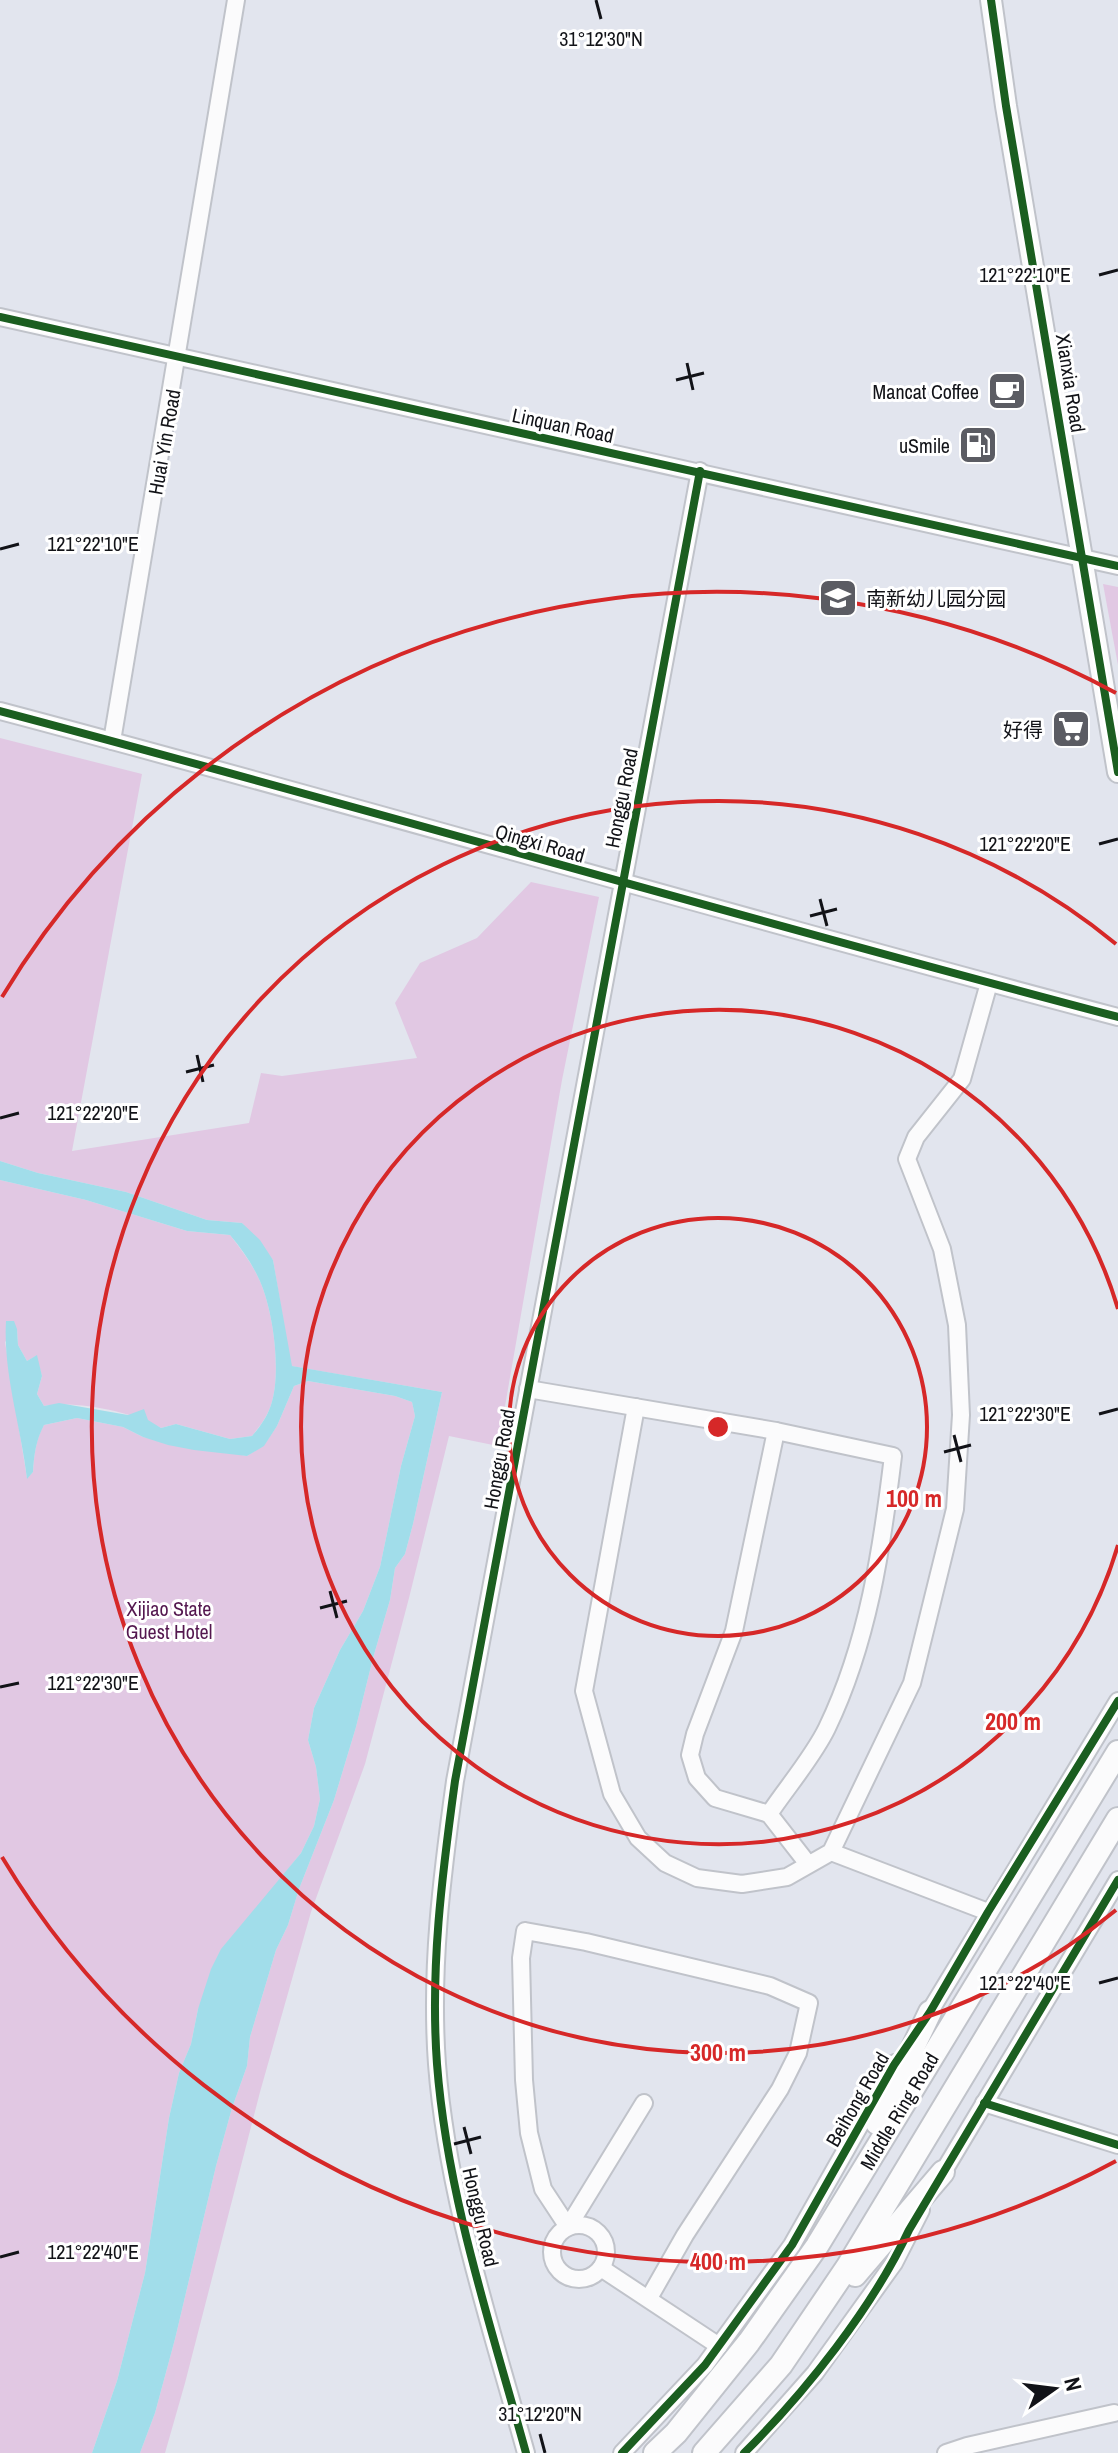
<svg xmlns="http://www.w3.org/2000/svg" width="1118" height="2453" viewBox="0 0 1118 2453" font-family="'Archivo Narrow','Noto Sans SC',sans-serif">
<rect width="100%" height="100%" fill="#e2e5ee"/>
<g fill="#e1c8e3">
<polygon points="1103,584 1118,587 1118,665"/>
<polygon points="0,738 142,774 72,1151 249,1123 261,1073 282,1076 417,1058 395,1003 420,963 477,938 531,882 599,897 562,1080 498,1446 449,1436 409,1598 365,1764 311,1912 260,2092 185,2383 165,2453 140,2453 155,2413 175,2339 216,2166 232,2108 247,2066 250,2037 276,1950 288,1925 299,1889 334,1800 356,1727 373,1658 390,1600 395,1568 405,1554 413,1524 442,1392 291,1366 273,1260 242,1223 207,1220 126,1192 38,1173 0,1161"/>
<path d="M0,1180L86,1200L187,1231L230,1235C240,1248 251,1262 258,1277C273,1307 282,1372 271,1405C267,1417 260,1426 252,1436L230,1439L176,1424L161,1428C133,1412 76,1400 44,1406L37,1394L42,1376L36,1356L27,1361L18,1345L17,1329L5,1342L27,1478L33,1472C34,1455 36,1439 44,1425L77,1418L123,1427L143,1437L247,1456L264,1445L277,1426L294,1386L308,1381L395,1396L412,1402L415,1416L401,1466L380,1567L363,1611L340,1650L314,1708L308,1740L316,1767L320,1799L314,1826L301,1853L263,1900L198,2009L191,2044L179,2073L169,2118L145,2273L117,2381L92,2453H0Z"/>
</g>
<path fill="#a1ddea" d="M0,1161L38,1173L126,1192L207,1220L242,1223L260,1240L273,1260L292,1366L442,1392L413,1524L405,1554L395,1568L390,1600L373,1658L356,1727L334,1800L299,1889L288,1925L276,1950L250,2037L247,2066L232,2108L216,2166L175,2339L155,2413L140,2453H92L117,2381L145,2273L169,2118L179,2073L191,2044L198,2009L211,1969L221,1949L301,1853L314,1826L320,1799L316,1767L308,1740L314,1708L340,1650L363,1611L380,1567L401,1466L415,1416L412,1402L395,1396L308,1381L294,1386L277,1426L264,1446L247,1456L194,1450L168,1445L143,1437L123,1427L77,1418L44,1425C36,1440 34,1455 33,1472L27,1479C21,1426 3,1374 6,1321H14L17,1329L18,1345L27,1361L37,1355L42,1376L37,1394L44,1406L59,1403L128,1415L144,1409L148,1420L161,1428L176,1424L230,1439L252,1436C260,1427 267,1417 271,1405C282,1372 273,1307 258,1277C251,1262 241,1248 230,1235L187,1231L86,1200L0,1180Z"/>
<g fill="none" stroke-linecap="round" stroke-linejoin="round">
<defs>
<g id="minor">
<polyline points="0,317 1118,566"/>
<path d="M0,711C374,810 744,919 1118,1017"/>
<polyline points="112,741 236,0"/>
<path d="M528,1389L776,1431L893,1456C882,1548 868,1643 827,1728C813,1757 787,1787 769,1814"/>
<polyline points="636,1407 584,1691 612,1794 638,1838 665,1863 697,1878 742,1884 787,1877 831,1852 912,1683 955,1509 961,1415 957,1325 942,1249 907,1159 916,1137 962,1079 989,983"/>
<polyline points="776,1431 734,1631 695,1734 690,1755 697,1778 715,1798 769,1814 808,1864"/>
<polyline points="831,1852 988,1912"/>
<polyline points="924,2021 1118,1701"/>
<polyline points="644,2103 568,2227 543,2189 529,2133 524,2080 521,1958 525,1931 586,1942 770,1986 809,2003 798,2053 780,2089 685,2235 649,2298"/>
<polyline points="984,2103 1118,2145"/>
<polyline points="939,2179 1118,1880"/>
<circle cx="579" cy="2252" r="27"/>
<polyline points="601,2268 719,2346"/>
<path d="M526,2453C491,2326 447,2196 437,2064C430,1969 442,1875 455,1781L700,471"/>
<polyline points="622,2453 705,2365 792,2245 895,2063"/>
<polyline points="744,2453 815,2373 894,2263 921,2210"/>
<polyline points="946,2453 967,2446 1114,2413"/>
</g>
<polyline id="major" points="991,0 1006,106 1118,772"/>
<g id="highway">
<polyline points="877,2123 930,2012"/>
<polyline points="855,2275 943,2172"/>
<polyline points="655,2453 676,2433 749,2342 817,2246 1118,1752"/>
<polyline points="704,2453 781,2365 848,2266 1118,1819"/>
</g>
</defs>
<use href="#minor" stroke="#c0c3ca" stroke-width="20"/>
<use href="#major" stroke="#c0c3ca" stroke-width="24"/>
<use href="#highway" stroke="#c0c3ca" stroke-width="26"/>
<use href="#minor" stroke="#fbfbfc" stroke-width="16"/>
<use href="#major" stroke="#fbfbfc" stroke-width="20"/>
<use href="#highway" stroke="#fbfbfc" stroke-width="22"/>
<defs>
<g id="cycleway">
<polyline points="991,0 1006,106 1118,772"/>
<polyline points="0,317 1118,566"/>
<path d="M0,711C374,810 744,919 1118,1017"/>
<polyline points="984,2103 1118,2145"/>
<path d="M526,2453C491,2326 447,2196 437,2064C430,1969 442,1875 455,1781L700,471"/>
<polyline points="622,2453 705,2365 792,2245 894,2065 930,2012 988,1912 1118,1701"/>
<path d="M744,2453C805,2393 873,2307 909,2230L1118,1880"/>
</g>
</defs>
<use href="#cycleway" stroke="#fff" stroke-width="13"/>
<use href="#cycleway" stroke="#1b5e20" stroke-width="8"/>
</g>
<path fill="none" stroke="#121318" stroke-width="3" d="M596,0L601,19M1099,275L1118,270M687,363L693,390M676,380L704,373M0,549L19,544M1099,844L1118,839M820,899L827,926M810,916L837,909M197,1055L203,1082M186,1072L214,1065M0,1118L19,1113M1099,1414L1118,1409M954,1435L961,1462M944,1452L971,1445M330,1591L337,1618M320,1608L347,1601M0,1687L19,1683M1099,1983L1118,1978M464,2127L471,2154M454,2144L481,2137M0,2257L19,2252M540,2434L545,2453"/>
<g fill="none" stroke="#d62828" stroke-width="4">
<circle cx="718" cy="1427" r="209"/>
<path d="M1118 1545A417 417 0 1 1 1118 1309"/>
<path d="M1116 1910A626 626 0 1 1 1116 944"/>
<path d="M1116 2161A835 835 0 0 1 2 1857M2 997A835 835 0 0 1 1116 693"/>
</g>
<defs>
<symbol id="cafe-square" viewBox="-11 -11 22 22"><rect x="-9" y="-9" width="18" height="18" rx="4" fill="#5b5c63" stroke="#fff"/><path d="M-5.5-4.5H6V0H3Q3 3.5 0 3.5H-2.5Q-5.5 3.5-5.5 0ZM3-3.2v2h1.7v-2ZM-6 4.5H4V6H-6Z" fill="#fff"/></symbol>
<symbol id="fuel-square" viewBox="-11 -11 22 22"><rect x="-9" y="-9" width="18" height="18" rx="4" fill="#5b5c63" stroke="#fff"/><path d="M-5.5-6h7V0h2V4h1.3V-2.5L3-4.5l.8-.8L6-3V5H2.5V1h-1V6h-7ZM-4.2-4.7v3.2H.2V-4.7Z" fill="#fff"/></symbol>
<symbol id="school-square" viewBox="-11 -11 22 22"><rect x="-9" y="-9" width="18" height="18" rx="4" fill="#5b5c63" stroke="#fff"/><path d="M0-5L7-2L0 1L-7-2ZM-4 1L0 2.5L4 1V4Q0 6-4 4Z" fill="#fff"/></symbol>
<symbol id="supermarket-square" viewBox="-11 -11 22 22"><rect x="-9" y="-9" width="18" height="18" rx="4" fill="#5b5c63" stroke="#fff"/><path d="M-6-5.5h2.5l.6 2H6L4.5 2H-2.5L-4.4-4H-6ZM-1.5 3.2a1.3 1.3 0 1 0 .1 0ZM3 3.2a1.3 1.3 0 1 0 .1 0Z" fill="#fff"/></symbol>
</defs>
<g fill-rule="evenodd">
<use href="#cafe-square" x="985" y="369" width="44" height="44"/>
<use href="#fuel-square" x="956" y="423" width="44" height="44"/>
<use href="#school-square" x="816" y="576" width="44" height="44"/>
<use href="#supermarket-square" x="1049" y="707" width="44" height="44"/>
</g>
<g text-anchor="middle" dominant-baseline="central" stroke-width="6" stroke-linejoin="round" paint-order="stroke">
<g font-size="20" fill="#121318" stroke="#fff">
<text transform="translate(1071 383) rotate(81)">Xianxia Road</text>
<text transform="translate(563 425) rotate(12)">Linquan Road</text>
<text transform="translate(164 442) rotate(-80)">Huai Yin Road</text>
<text transform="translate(621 798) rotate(-79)">Honggu Road</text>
<text transform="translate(540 843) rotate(16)">Qingxi Road</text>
<text transform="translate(499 1459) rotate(-80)">Honggu Road</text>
<text transform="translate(857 2099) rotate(-60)">Beihong Road</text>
<text transform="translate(899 2111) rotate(-59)">Middle Ring Road</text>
<text transform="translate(481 2217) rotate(77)">Honggu Road</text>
</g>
<g font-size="20" fill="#121318" stroke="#fff" text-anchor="end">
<text x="979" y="391">Mancat Coffee</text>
<text x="950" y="445">uSmile</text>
<text x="866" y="598" text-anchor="start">南新幼儿园分园</text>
<text x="1043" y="729">好得</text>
</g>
<g font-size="20" fill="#54174f" stroke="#fff">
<text x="169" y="1608">Xijiao State<tspan x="169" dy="23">Guest Hotel</tspan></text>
</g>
</g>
<g font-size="20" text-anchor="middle" fill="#121318" stroke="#fff" stroke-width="6" stroke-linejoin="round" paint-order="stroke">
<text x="601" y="46">31°12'30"N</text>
<text x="1025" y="282">121°22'10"E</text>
<text x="93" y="551">121°22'10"E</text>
<text x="1025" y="851">121°22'20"E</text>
<text x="93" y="1120">121°22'20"E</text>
<text x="1025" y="1421">121°22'30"E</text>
<text x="93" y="1690">121°22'30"E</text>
<text x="1025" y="1990">121°22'40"E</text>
<text x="93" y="2259">121°22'40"E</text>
<text x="540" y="2421">31°12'20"N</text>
</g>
<circle cx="718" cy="1427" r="12" fill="#d62828" stroke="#fff" stroke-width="4"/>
<g font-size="24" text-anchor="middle" font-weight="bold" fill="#d62828" stroke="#fff" stroke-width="6" stroke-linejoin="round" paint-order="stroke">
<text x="914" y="1507">100 m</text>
<text x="1013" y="1730">200 m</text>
<text x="718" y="2061">300 m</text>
<text x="718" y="2270">400 m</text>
</g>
<g transform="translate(1054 2389) rotate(76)" stroke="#ffffff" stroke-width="6" paint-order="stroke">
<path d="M0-6L14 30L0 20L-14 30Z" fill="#121318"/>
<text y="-12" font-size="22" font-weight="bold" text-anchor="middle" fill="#121318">N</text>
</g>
</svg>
